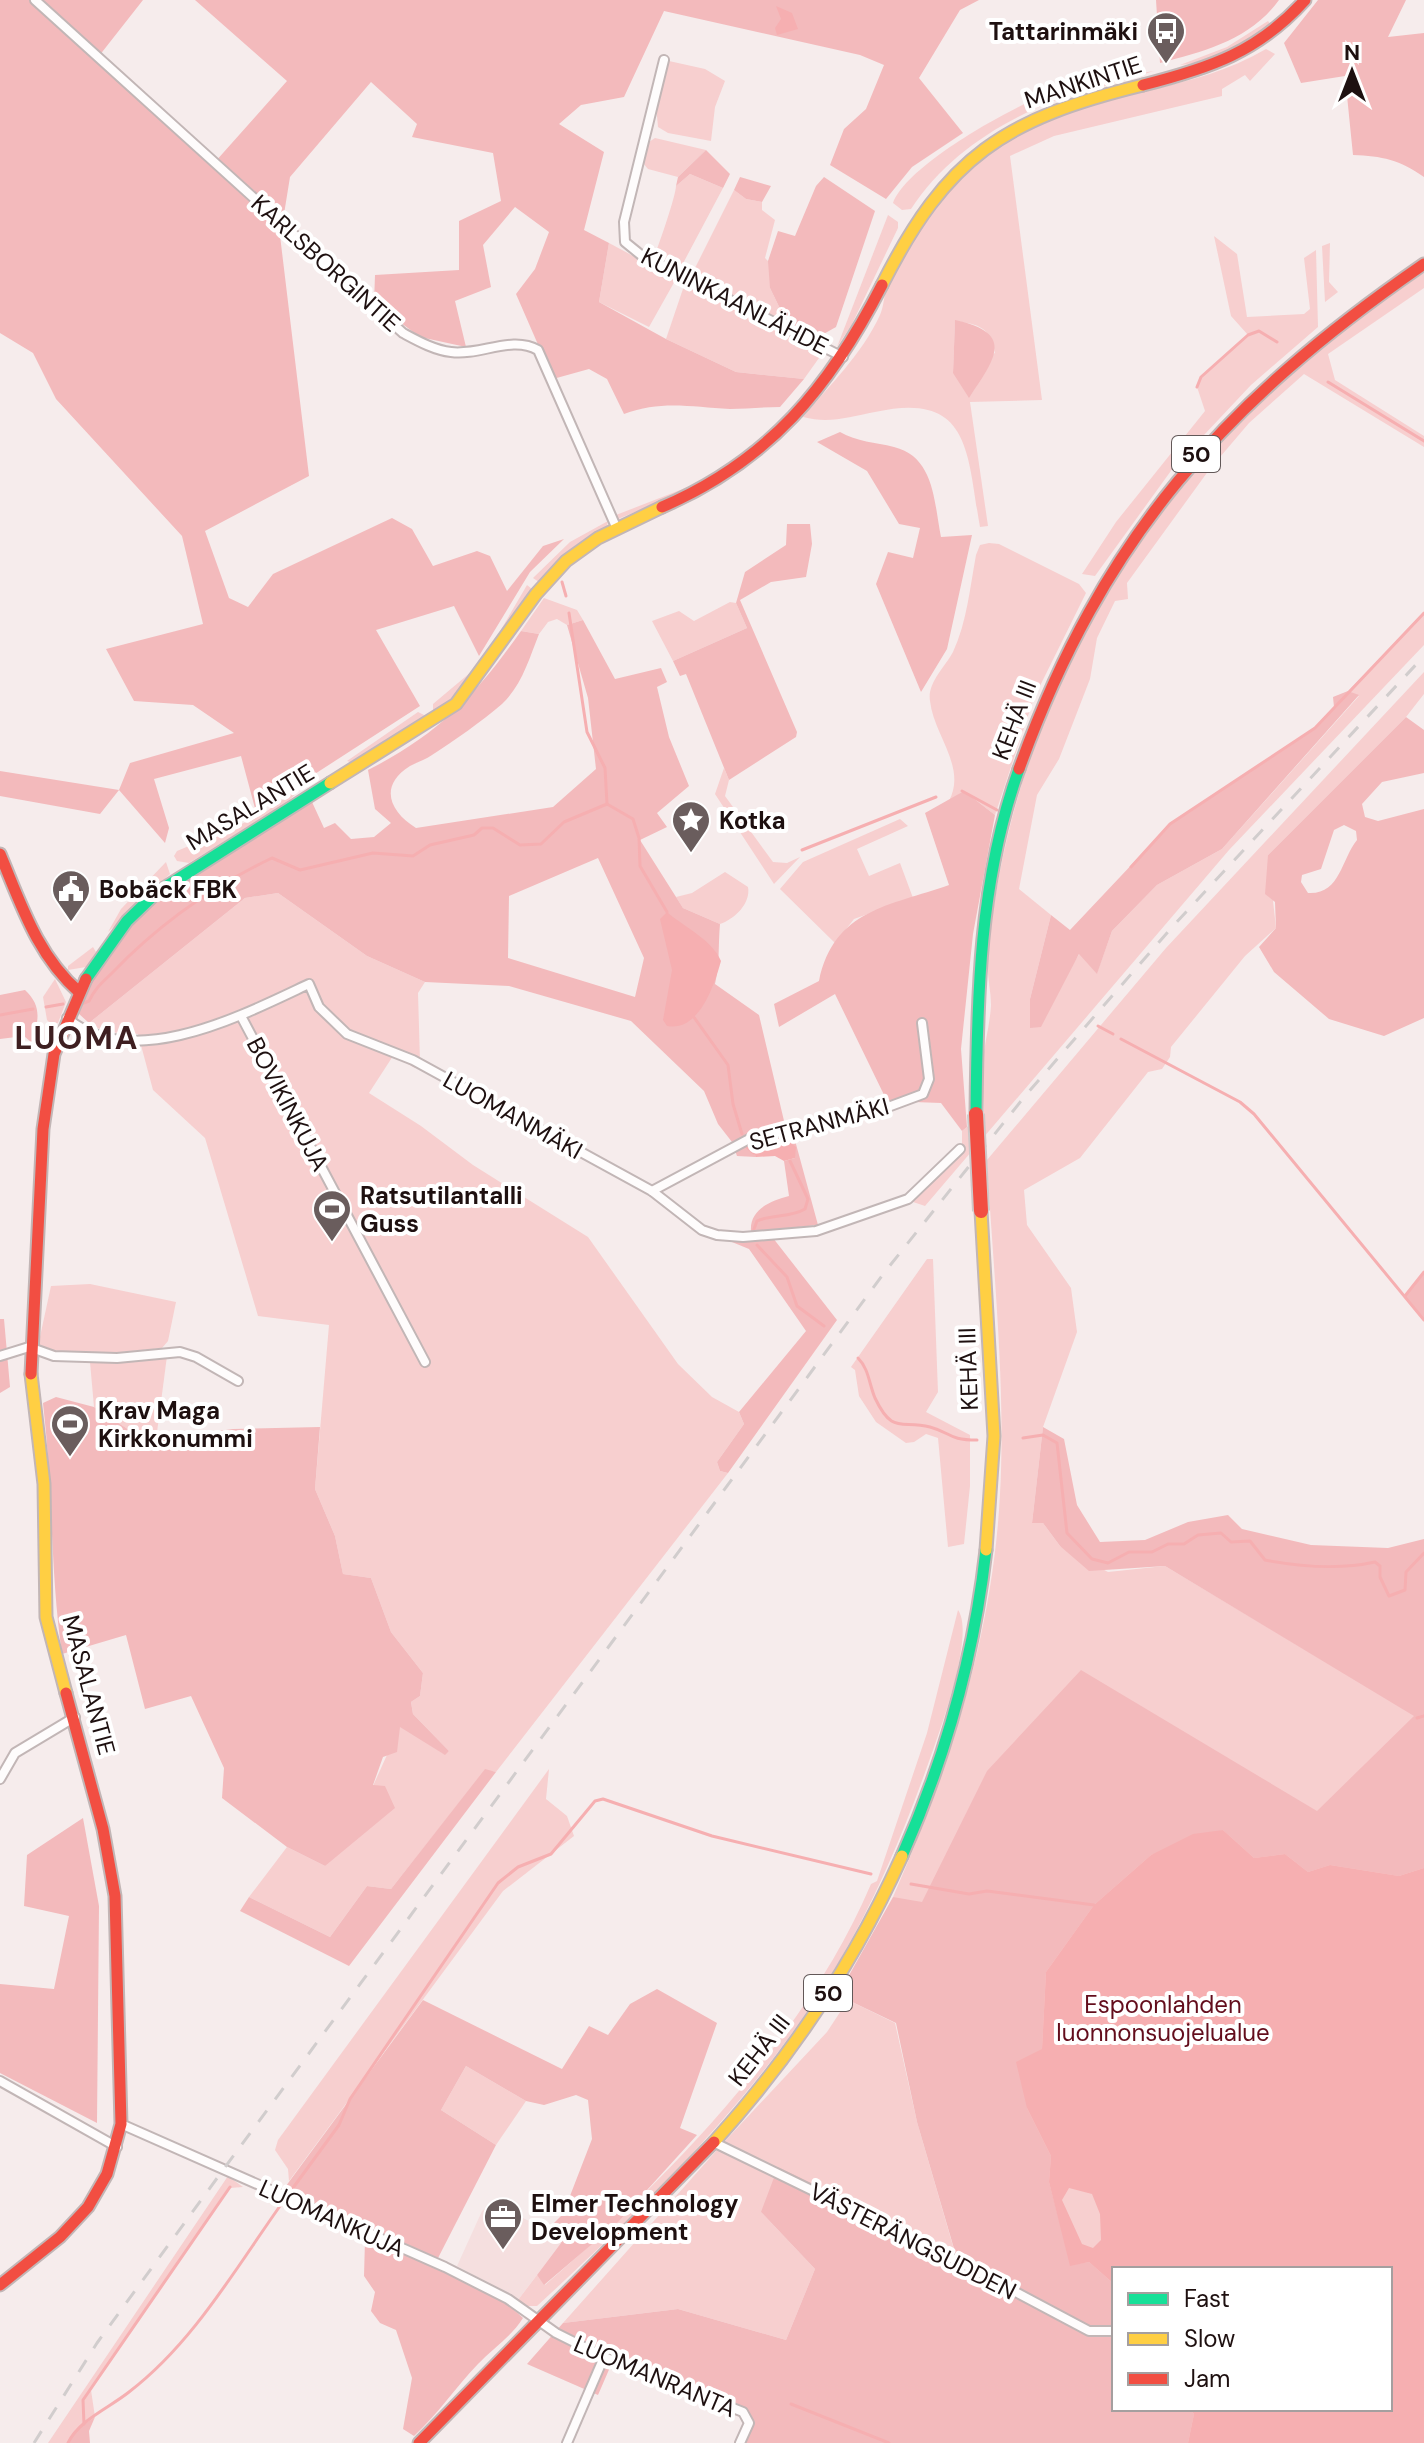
<svg xmlns="http://www.w3.org/2000/svg" width="1424" height="2443" viewBox="0 0 1424 2443" font-family="'DM Sans',sans-serif">
<rect width="100%" height="100%" fill="#f6ecec"/>
<polygon fill="#f5dfdf" points="488,2206 499,2206 547,2230 561,2243 518,2300 457,2266 482,2211"/>
<g fill="#f7cfcf" fill-rule="evenodd">
<path d="M1268,21L1271,25C1243,48 1216,61 1180,65L1227,47Z"/>
<path d="M1266,49L1275,54L1250,81L1245,75L1222,89V96L1054,136L1010,156L1042,400L970,402L988,526L980,527C967,455 972,390 875,412C849,417 829,424 803,417C830,385 862,354 880,315C884,306 884,295 887,286C912,218 966,160 1031,128C1106,90 1193,92 1266,49ZM955,321C979,324 991,328 995,353L953,373Z"/>
<polygon points="669,61 705,69 725,81 715,107 711,141 668,133 658,127 656,105 665,64"/>
<polygon points="1154,71 1098,88 1086,85 1090,81"/>
<path d="M1065,87L1074,88L1073,94C1010,115 948,152 911,209L902,210L893,203C907,163 1025,99 1065,87Z"/>
<polygon points="655,138 706,150 678,177 648,169 643,163 649,142"/>
<path d="M690,174L723,188L680,269L654,257C659,245 676,195 676,186Z"/>
<polygon points="734,190 746,199 762,202 762,210 775,220 765,258 770,263 770,288 788,325 691,276"/>
<polygon points="888,215 898,222 898,228 852,324 837,347"/>
<polygon points="1214,236 1237,254 1247,317 1304,314 1310,309 1304,258 1316,250 1318,327 1251,385 1173,468 1095,576 1082,574 1116,522 1205,411 1197,387 1201,377 1248,335 1231,316"/>
<polygon points="609,243 676,279 649,327 599,302"/>
<polygon points="1330,243 1329,282 1338,292 1325,302 1322,246"/>
<path d="M1424,273V288L1328,354L1335,380L1424,436V447L1304,374L1249,423L1209,470L1127,583L1128,599L1115,601L1097,638L1090,679L1059,759L1037,795L1019,889L1051,915L1030,999L1064,978L1080,953L1097,973L1112,931L1157,885L1222,849L1359,696L1348,691L1424,613V645L1229,850L925,1206L913,1202L962,1151V1131L984,1114C984,1096 981,1077 983,1059C985,1041 990,1024 991,1005C991,989 986,973 988,957C1007,734 1121,515 1292,369C1333,333 1379,303 1424,273Z"/>
<polygon points="686,280 824,351 804,379 736,372 666,339"/>
<polygon points="688,487 693,488 618,519 616,515"/>
<polygon points="608,521 607,526 576,545 539,582 533,578 570,542"/>
<path d="M989,543L999,544L1079,584L1086,593L1034,698L995,815L964,791L949,801C967,767 934,736 930,701C927,683 945,667 953,652C967,622 970,587 976,555L980,545Z"/>
<polygon points="527,585 532,589 491,657 485,657"/>
<polygon points="544,598 577,610 583,620 567,625 557,619 548,622 539,634 521,631"/>
<polygon points="730,602 736,603 747,628 673,661 652,621 679,611 694,621"/>
<polygon points="477,667 480,669 456,696 433,711 433,704"/>
<path d="M1424,672V694L1406,717L1268,855L1276,928L1245,956L1171,1047L1170,1057L1162,1069L1148,1072L1080,1158L1024,1190L1027,1225L1071,1288L1077,1332L1043,1427L1032,1523H1043L1060,1546L1108,1572L1165,1566L1414,1715L1424,1698V2443H1172L1179,2409H1390V2269H1114V2284L1106,2278L1053,2279L893,1897C949,1769 993,1634 1000,1494C1006,1384 993,1270 987,1160L1166,948Z"/>
<polygon points="418,712 424,715 423,720 353,763 347,761"/>
<polygon points="724,768 729,780 725,796 773,862 787,863 800,857 774,884 715,794"/>
<polygon points="296,790 298,792 285,804 189,863 177,861 174,856 177,851 260,816"/>
<polygon points="900,819 908,826 857,849 869,876 900,863 913,898 854,919 835,943 780,889 803,862"/>
<polygon points="166,862 170,874 108,932 121,909"/>
<path d="M725,872L748,887C751,903 735,919 720,924L683,908L676,897L692,893Z"/>
<polygon points="278,893 367,956 425,982 418,993 420,1061 415,1068 393,1056 369,1093 421,1126 473,1165 588,1237 678,1364 712,1397 739,1412 744,1424 717,1462 720,1471 728,1473 496,1772 485,1770 391,1889 367,1886 330,1937 249,1897 287,1847 325,1866 373,1786 400,1726 444,1754 449,1751 413,1714 411,1702 420,1696 423,1673 391,1632 371,1578 343,1574 335,1536 315,1489 329,1325 258,1316 205,1138 153,1090 138,1034 105,1032 89,1023 245,898"/>
<polygon points="93,947 96,952 86,967 68,970 68,966"/>
<polygon points="55,979 66,1002 58,1023 52,1025 47,1020 43,997"/>
<polygon points="927,1259 933,1259 938,1392 926,1412 970,1435 970,1486 964,1544 948,1547 938,1438 926,1434 914,1442 906,1443 876,1422 859,1396 855,1370 851,1367"/>
<path d="M90,1284L176,1302L168,1341L162,1348C122,1352 77,1359 38,1346L51,1286Z"/>
<polygon points="167,1356 156,1440 146,1441 94,1407 90,1362"/>
<path d="M958,1610C972,1629 951,1697 943,1721C915,1804 884,1884 840,1960C762,2092 649,2203 537,2306H522L518,2300L537,2275L545,2285C667,2180 808,2034 871,1884L877,1881L927,1733Z"/>
<polygon points="549,1769 546,1799 567,1816 574,1836 503,1891 289,2181 288,2169 275,2150 278,2140"/>
<polygon points="848,2000 895,2023 917,2122 955,2253 761,2212 815,2269 786,2340 678,2309 563,2323 725,2141 827,2032"/>
<polygon points="466,2066 526,2101 496,2145 441,2110"/>
<polygon points="228,2176 243,2187 230,2188 91,2390 95,2417 74,2431 68,2443 48,2443"/>
</g>
<g fill="#f3babc" fill-rule="evenodd">
<path d="M0,0H143L99,56L215,162L287,81L195,0H979L960,10L919,78L963,133L912,167L886,199L830,165L844,129L866,109L884,65L860,55L664,11L624,97L581,105L559,124L604,152L584,230L609,243L599,302L666,339L736,372L804,379L780,407C764,407 746,409 730,409C691,407 661,400 624,414L607,379L589,369L553,379L516,294L535,269L549,232L515,207L483,245L491,287L455,301L466,347L420,337L374,303L375,275L459,270V221L501,201L493,153L412,137L417,124L371,82L290,177L284,214L278,219L309,476L205,531L229,598L248,607L273,574L392,518L412,529L433,566L477,551L490,556L507,591L543,546L564,539L530,572L479,656L454,606L376,630L420,706L256,812L241,756L154,779L169,828L165,843L119,790L100,814L0,796V771L119,790L130,763L234,733L193,705L134,701L106,649L203,624L182,536L56,399L33,353L0,333Z"/>
<path d="M1156,0H1279C1250,40 1205,51 1160,63Z"/>
<path d="M1318,0H1406L1388,37L1424,33V177C1400,160 1382,156 1353,155L1345,76L1301,83L1284,43Z"/>
<polygon points="706,150 730,174 723,188 690,174 676,186 678,177"/>
<polygon points="740,177 771,186 762,202 746,199 734,190"/>
<polygon points="824,177 875,211 836,327 820,336 788,325 770,288 768,261 778,231 795,236 816,186"/>
<path d="M955,320C1016,333 995,359 969,398L953,373Z"/>
<path d="M840,432C857,442 875,442 894,447C935,457 934,503 941,537L972,535L947,649L921,692L876,584L888,552L913,558L920,528L899,524L867,471L817,442Z"/>
<polygon points="787,524 810,524 812,544 806,577 771,582 740,600 797,732 796,737 729,780 686,674 680,676 673,661 747,628 736,603 745,572 786,545"/>
<path d="M583,620L615,679L661,668L667,682L657,687L669,737L689,786L657,813L667,827L640,840L683,908L720,924C718,946 720,963 715,984L759,1015L785,1125L793,1133L818,1225L751,1232C749,1209 771,1201 789,1196L784,1161L795,1158L755,1152L756,1157L737,1156L732,1142L718,1124L704,1091L631,1021L509,986L425,982L367,956L278,893L245,898L89,1023L78,1013L93,977L119,940L157,899L312,802L324,828L335,823L351,839L374,837L391,823L375,809L368,770C439,734 476,695 521,631L539,634C529,659 522,685 502,704C481,722 455,740 432,755C425,760 417,762 410,766C378,786 390,812 416,828L553,807L596,769L588,698L567,625ZM598,858L644,958L635,997L508,958L509,896Z"/>
<polygon points="1348,691 1359,695 1222,849 1157,885 1112,931 1097,974 1079,954 1041,1027 1030,1028 1030,999 1051,915 1070,930 1170,824 1315,728 1334,707 1333,697"/>
<path d="M1406,717L1424,730V773L1382,782L1362,804L1365,817L1378,821L1424,809V1018L1384,1036L1329,1019L1274,972L1259,947L1276,928L1275,902L1265,894L1268,855ZM1344,825L1356,831L1357,840C1341,860 1340,895 1308,893L1301,882L1302,875L1321,869L1334,830Z"/>
<path d="M964,791L995,815L973,934L961,1049L967,1127L962,1131L941,1103L887,1101L835,994L779,1027L774,1004L819,981C834,909 890,906 949,885L925,813Z"/>
<path d="M25,990C43,1007 38,1021 32,1043L24,1036L0,1039V995Z"/>
<polygon points="773,1238 837,1320 728,1473 720,1471 717,1462 744,1424 739,1412 806,1331 749,1249 727,1240"/>
<polygon points="1424,1272 1424,1320 1405,1296"/>
<polygon points="0,1319 4,1319 10,1387 0,1393"/>
<path d="M56,1397L94,1407L146,1441L233,1429L320,1427L315,1489L335,1536L343,1574L371,1578L391,1632L423,1673L420,1696L411,1702L413,1714L449,1751L445,1755L400,1727L397,1752L383,1757L373,1785L385,1786L395,1808L325,1866L287,1847L222,1798L224,1768L191,1696L145,1709L126,1635L62,1654C50,1571 53,1487 43,1403Z"/>
<polygon points="1043,1427 1064,1439 1077,1505 1100,1542 1145,1540 1188,1522 1228,1515 1242,1529 1311,1545 1388,1548 1424,1539 1424,1868 1399,1876 1330,1865 1308,1872 1285,1854 1254,1858 1223,1830 1151,1855 1094,1905 1046,1972 1042,2049 1027,2108 1051,2156 1049,2182 1071,2265 1089,2262 1114,2284 1114,2409 1190,2409 1194,2414 1188,2443 734,2443 745,2419 611,2365 598,2395 527,2364 563,2323 678,2309 786,2340 815,2269 761,2212 778,2167 955,2252 917,2122 896,2023 848,2000 843,1986 893,1897 922,1902 987,1771 1081,1670 1317,1811 1414,1716 1165,1566 1089,1571 1060,1546 1043,1523 1032,1523"/>
<polygon points="485,1769 496,1772 349,1966 240,1911 249,1897 330,1937 367,1886 391,1889"/>
<polygon points="83,1818 99,1906 97,2123 0,2073 0,1984 54,1989 69,1916 24,1906 27,1855"/>
<polygon points="657,1989 717,2023 680,2128 697,2135 618,2222 544,2285 537,2275 561,2243 547,2230 563,2214 592,2139 588,2100 576,2095 544,2105 526,2101 466,2066 441,2110 496,2145 438,2258 283,2190 423,2000 562,2069 589,2026 608,2035 630,2004"/>
<path d="M365,2240C414,2260 486,2281 523,2318C511,2337 493,2348 478,2364C455,2388 438,2414 414,2436L403,2429L412,2378L396,2330L380,2323L371,2311L375,2292L364,2276Z"/>
<polygon points="95,2417 89,2431 90,2443 68,2443 74,2431"/>
</g>
<g fill="#f6afb1" fill-rule="evenodd">
<polygon points="776,6 792,13 798,29 777,35 775,28 781,19"/>
<path d="M667,912C681,925 712,939 721,961C714,986 699,1032 667,1026L663,1020L672,970L660,919Z"/>
<polygon points="777,1142 789,1142 796,1147 795,1158 784,1161 775,1156 756,1157 754,1153"/>
<path d="M1223,1830L1254,1858L1285,1854L1308,1872L1330,1865L1399,1876L1424,1868V2443H1188L1194,2414L1190,2409H1390V2269H1114V2284L1089,2262L1070,2266L1049,2182L1051,2156L1027,2108L1016,2062L1042,2049L1046,1972L1094,1905L1151,1855L1193,1834ZM1069,2188L1092,2194L1100,2214L1101,2240L1093,2248L1082,2244L1062,2200Z"/>
</g>
<g fill="none" stroke-linecap="round" stroke-linejoin="round">
<g stroke="#f6afb1" stroke-width="3">
<polyline points="1328,382 1424,441"/>
<polyline points="1197,387 1201,377 1248,335 1259,331 1277,342"/>
<polyline points="562,582 566,596"/>
<polyline points="569,613 587,732 605,768 607,804"/>
<polyline points="962,791 997,810"/>
<polyline points="802,850 936,797"/>
<polyline points="1131,867 1170,824 1315,728 1424,613"/>
<path d="M81,1004L89,1001C95,988 103,982 112,973C159,924 211,887 272,858L300,870L373,853L413,856L430,845L474,835L482,828H493L520,845L541,844L564,822L607,804L633,819L639,838L640,866L667,912"/>
<polyline points="46,1007 63,1004"/>
<polyline points="0,1015 33,1009"/>
<polyline points="693,1016 728,1065 733,1104 742,1134"/>
<polyline points="1098,1026 1113,1034"/>
<polyline points="1121,1039 1240,1102 1254,1114 1424,1320"/>
<polyline points="747,1147 754,1153"/>
<path d="M754,1229L757,1221C772,1214 790,1218 805,1209L808,1199L790,1161"/>
<polyline points="757,1245 787,1277 797,1306 824,1326"/>
<polyline points="1405,1296 1424,1272"/>
<path d="M858,1358C869,1369 869,1384 875,1398C893,1436 902,1419 930,1427C952,1433 948,1440 977,1440"/>
<path d="M1023,1438L1043,1435L1057,1443L1067,1533L1092,1559L1108,1563L1129,1552H1152L1168,1544H1184L1198,1535L1221,1533L1231,1542L1250,1541L1265,1560C1302,1567 1339,1570 1375,1562L1380,1566V1577L1389,1596L1405,1590L1406,1572L1424,1553"/>
<polyline points="1417,1718 1424,1716"/>
<polyline points="911,1884 969,1894 987,1891 1094,1905"/>
<polyline points="290,2192 339,2125 350,2099 498,1883 518,1867 551,1854 595,1801 603,1799 712,1836 871,1874"/>
<polyline points="791,2404 889,2443"/>
<polyline points="84,2424 83,2400 230,2187"/>
<path d="M68,2443C79,2420 109,2408 129,2392C192,2344 234,2271 280,2206"/>
</g>
<defs>
<g id="street">
<path d="M35,0L403,333C418,341 434,350 451,352C480,356 512,335 538,350L617,529"/>
<polyline points="664,60 624,222 625,242 641,255 843,357"/>
<polyline points="241,1016 425,1362"/>
<path d="M67,1018C132,1073 243,1015 309,984L319,1007L347,1034L413,1060L652,1191L702,1230L717,1235L743,1237L816,1231L908,1199L960,1149"/>
<polyline points="652,1191 751,1138 880,1110 923,1094 929,1079 922,1023"/>
<polyline points="0,1356 29,1347 54,1356 117,1358 180,1352 196,1357 238,1381"/>
<polyline points="0,1779 15,1753 75,1717"/>
<polyline points="0,2081 117,2147"/>
<polyline points="121,2124 445,2267 508,2299 556,2333 604,2357 743,2412 749,2423 740,2443"/>
<polyline points="713,2142 959,2262 1089,2331 1114,2331"/>
<polyline points="567,2443 604,2357"/>
</g>
<g id="fast">
<polyline points="86,979 127,921 156,893 330,783"/>
<path d="M976,1114C977,998 979,880 1019,769"/>
<path d="M902,1856C945,1759 974,1656 986,1550"/>
</g>
<g id="slow">
<path d="M882,285C947,156 1004,119 1143,85"/>
<polyline points="330,783 456,704 536,594 566,561 598,538 662,507"/>
<polyline points="981,1211 994,1436 986,1550"/>
<polyline points="31,1374 44,1484 46,1617 66,1693"/>
<path d="M714,2142C791,2057 855,1961 902,1856"/>
</g>
<g id="jam">
<path d="M1143,85C1210,68 1258,52 1305,0"/>
<path d="M662,507C769,461 830,387 882,285"/>
<path d="M1019,769C1102,538 1224,402 1424,264"/>
<path d="M0,854C21,904 37,955 79,992"/>
<polyline points="31,1374 43,1129 54,1054 86,979"/>
<polyline points="0,2285 60,2237 88,2207 107,2174 121,2124 115,1896 103,1829 66,1693"/>
<polyline points="419,2443 714,2142"/>
</g>
</defs>
<use href="#street" stroke="#c2b6b6" stroke-width="12"/>
<use href="#fast" stroke="#c2b6b6" stroke-width="15"/>
<use href="#slow" stroke="#c2b6b6" stroke-width="15"/>
<use href="#jam" stroke="#c2b6b6" stroke-width="15"/>
<use href="#street" stroke="#fefcfc" stroke-width="8"/>
<use href="#fast" stroke="#16e098" stroke-width="11"/>
<use href="#slow" stroke="#ffcf43" stroke-width="11"/>
<use href="#jam" stroke="#f24e42" stroke-width="11"/>
<polyline stroke="#d1cdcd" stroke-width="3" stroke-dasharray="14 14" stroke-linecap="butt" points="34,2443 97,2343 223,2170 884,1273 1025,1096 1173,926 1424,656"/>
<defs>
<polyline id="jam-bridge" points="976,1114 981,1211"/>
</defs>
<use href="#jam-bridge" stroke="#cfc8c8" stroke-width="18" stroke-linecap="butt"/>
<use href="#jam-bridge" stroke="#f24e42" stroke-width="14"/>
</g>
<defs>
<symbol id="bus-pin" viewBox="-11 -11 22 30"><path d="M0 17L-7.5 6A9.5 9.5 0 1 1 7.5 6Z" fill="#6a5d5d" stroke="#fff"/><path d="M-5-6H5V4H4V6H2V4H-2V6H-4V4H-5ZM-3.5-4V0h7V-4ZM-3.5 1.2v1.5H-2V1.2ZM2 1.2v1.5H3.5V1.2Z" fill="#fff"/></symbol>
<symbol id="sight-pin" viewBox="-11 -11 22 30"><path d="M0 17L-7.5 6A9.5 9.5 0 1 1 7.5 6Z" fill="#6a5d5d" stroke="#fff"/><path d="M0-6L1.8-2.2L6-1.7L2.9 1.2L3.7 5.4L0 3.3L-3.7 5.4L-2.9 1.2L-6-1.7L-1.8-2.2Z" fill="#fff"/></symbol>
<symbol id="civic-pin" viewBox="-11 -11 22 30"><path d="M0 17L-7.5 6A9.5 9.5 0 1 1 7.5 6Z" fill="#6a5d5d" stroke="#fff"/><path d="M-.6-6.5H3V-4.5H.6V-3L4-1V1h2V6H-6V1h2V-1L-.6-3ZM-1.2 2.5V6h2.4V2.5Z" fill="#fff"/></symbol>
<symbol id="stadium-pin" viewBox="-11 -11 22 30"><path d="M0 17L-7.5 6A9.5 9.5 0 1 1 7.5 6Z" fill="#6a5d5d" stroke="#fff"/><path d="M0-5a6.5 5 0 1 0 0 10a6.5 5 0 1 0 0-10ZM-3.5-1.8h7v3.6h-7Z" fill="#fff"/></symbol>
<symbol id="office-pin" viewBox="-11 -11 22 30"><path d="M0 17L-7.5 6A9.5 9.5 0 1 1 7.5 6Z" fill="#6a5d5d" stroke="#fff"/><path d="M-6-3h4V-5.5h4V-3h4V5H-6ZM-1-4.5V-3h2v-1.5ZM-6 0V1H6V0Z" fill="#fff"/></symbol>
</defs>
<g fill-rule="evenodd">
<use href="#bus-pin" x="1144" y="9" width="44" height="60"/>
<use href="#sight-pin" x="669" y="798" width="44" height="60"/>
<use href="#civic-pin" x="49" y="867" width="44" height="60"/>
<use href="#stadium-pin" x="310" y="1187" width="44" height="60"/>
<use href="#stadium-pin" x="48" y="1402" width="44" height="60"/>
<use href="#office-pin" x="481" y="2195" width="44" height="60"/>
</g>
<g text-anchor="middle" dominant-baseline="central" stroke-width="8" stroke-linejoin="round" paint-order="stroke">
<g fill="#fff" stroke="#625858" stroke-width="2">
<rect x="1172" y="436" width="48" height="36" rx="6"/>
<rect x="804" y="1975" width="48" height="36" rx="6"/>
</g>
<g font-size="22" font-weight="bold" fill="#1e1010">
<text x="1196" y="454">50</text>
<text x="828" y="1993">50</text>
</g>
<g font-size="24" font-weight="bold" fill="#1e1010" stroke="#fff" text-anchor="start">
<text x="1138" y="31" text-anchor="end">Tattarinmäki</text>
<text x="719" y="820">Kotka</text>
<text x="99" y="889">Bobäck FBK</text>
<text x="360" y="1195">Ratsutilantalli<tspan x="360" dy="28">Guss</tspan></text>
<text x="98" y="1410">Krav Maga<tspan x="98" dy="28">Kirkkonummi</tspan></text>
<text x="531" y="2203">Elmer Technology<tspan x="531" dy="28">Development</tspan></text>
</g>
<g font-size="24" fill="#1e1010" stroke="#fff">
<text transform="translate(1083 82) rotate(-18)">MANKINTIE</text>
<text transform="translate(326 263) rotate(42)">KARLSBORGINTIE</text>
<text transform="translate(735 301) rotate(27)">KUNINKAANLÄHDE</text>
<text transform="translate(1014 720) rotate(-69)">KEHÄ III</text>
<text transform="translate(250 807) rotate(-31)">MASALANTIE</text>
<text transform="translate(288 1104) rotate(62)">BOVIKINKUJA</text>
<text transform="translate(513 1115) rotate(29)">LUOMANMÄKI</text>
<text transform="translate(819 1124) rotate(-15)">SETRANMÄKI</text>
<text transform="translate(968 1369) rotate(-92)">KEHÄ III</text>
<text transform="translate(89 1685) rotate(75)">MASALANTIE</text>
<text transform="translate(759 2050) rotate(-52)">KEHÄ III</text>
<text transform="translate(332 2218) rotate(24)">LUOMANKUJA</text>
<text transform="translate(913 2241) rotate(27)">VÄSTERÄNGSUDDEN</text>
<text transform="translate(655 2376) rotate(23)">LUOMANRANTA</text>
</g>
<g font-size="24" fill="#630d1c" stroke="#fff">
<text x="1163" y="2004">Espoonlahden<tspan x="1163" dy="28">luonnonsuojelualue</tspan></text>
</g>
<g font-size="32" font-weight="bold" letter-spacing="2" fill="#3e1f21" stroke="#fff">
<text x="77" y="1038">LUOMA</text>
</g>
</g>
<rect x="1112" y="2267" width="280" height="144" fill="#ffffff" stroke="#a59f9f" stroke-width="2"/>
<rect x="1128" y="2293" width="40" height="12" fill="#16e098" stroke="#a59f9f" stroke-width="2"/>
<text x="1184" y="2307" font-size="24" fill="#1e1010">Fast</text>
<rect x="1128" y="2333" width="40" height="12" fill="#ffcf43" stroke="#a59f9f" stroke-width="2"/>
<text x="1184" y="2347" font-size="24" fill="#1e1010">Slow</text>
<rect x="1128" y="2373" width="40" height="12" fill="#f24e42" stroke="#a59f9f" stroke-width="2"/>
<text x="1184" y="2387" font-size="24" fill="#1e1010">Jam</text>
<g transform="translate(1352 72)" stroke="#ffffff" stroke-width="6" paint-order="stroke">
<path d="M0-6L14 30L0 20L-14 30Z" fill="#1e1010"/>
<text y="-12" font-size="22" font-weight="bold" text-anchor="middle" fill="#1e1010">N</text>
</g>
</svg>
